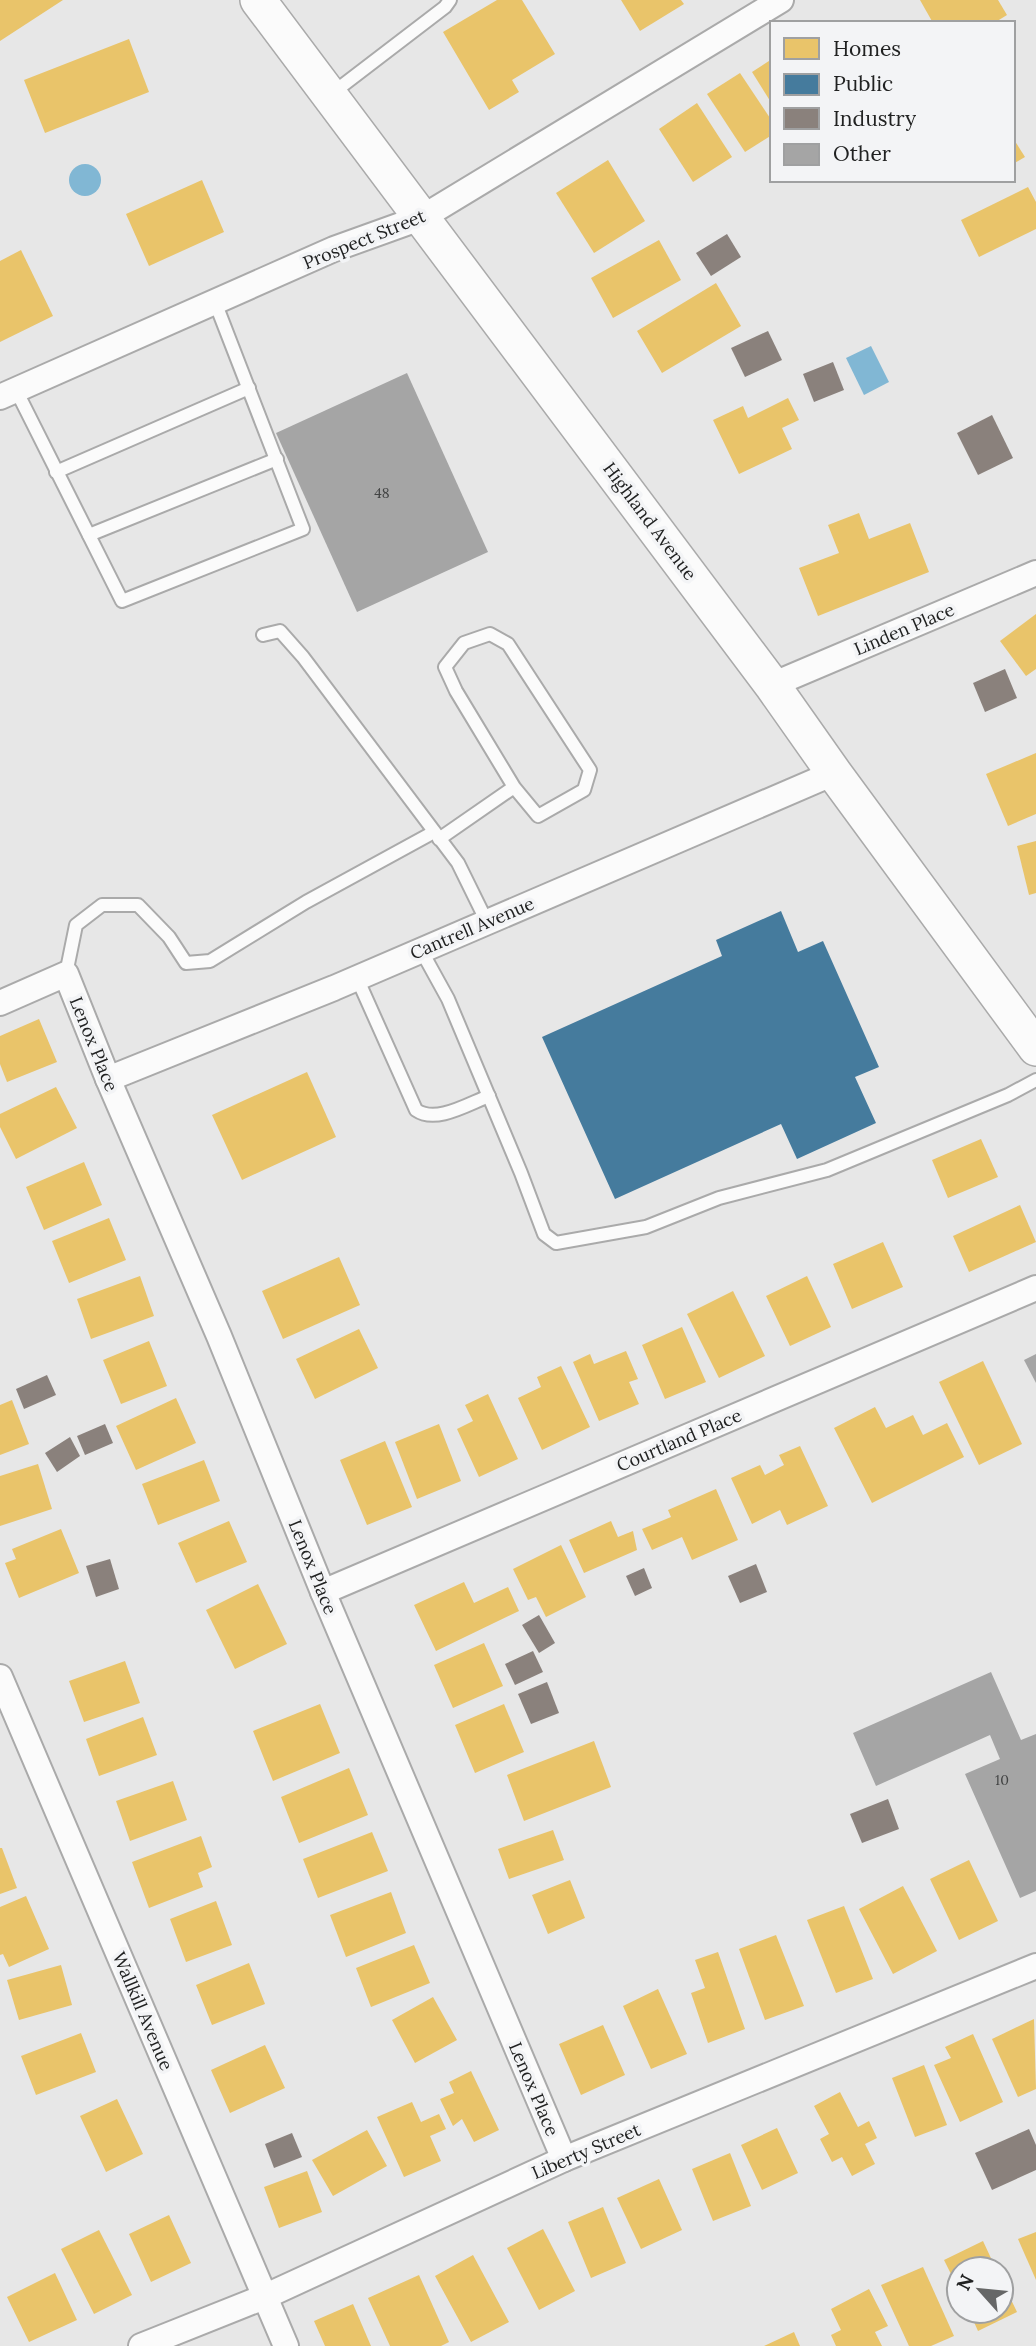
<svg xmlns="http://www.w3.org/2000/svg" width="1036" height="2346" viewBox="0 0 1036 2346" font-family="Lora,serif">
<rect width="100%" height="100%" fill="#e7e7e7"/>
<g fill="#81b7d4">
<circle cx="85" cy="180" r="16"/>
<polygon points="871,346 889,382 864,395 846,358"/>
</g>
<g fill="#e9c46a">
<polygon points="0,0 63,0 0,41"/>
<polygon points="497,0 522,0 555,54 512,80 519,92 489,110 443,32"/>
<polygon points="621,0 681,0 684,4 640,31"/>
<polygon points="920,0 998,0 1007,15 994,23 933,23"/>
<polygon points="129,39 149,92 45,133 24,80"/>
<polygon points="772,59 772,104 752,72"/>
<polygon points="740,73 772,121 772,135 745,152 707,94"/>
<polygon points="697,103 732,157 693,182 659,129"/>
<polygon points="1013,138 1025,157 1013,164"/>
<polygon points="608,160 645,221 594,253 556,193"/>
<polygon points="202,180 224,232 149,266 126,214"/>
<polygon points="1028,187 1036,202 1036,229 979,257 961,220"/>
<polygon points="659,240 681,280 613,318 591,278"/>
<polygon points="21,250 53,316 0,342 0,261"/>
<polygon points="716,283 741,326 662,373 637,331"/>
<polygon points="788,398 799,420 782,428 792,449 739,474 713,420 743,406 748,418"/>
<polygon points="859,513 869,539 910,523 929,572 818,616 799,568 839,553 828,525"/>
<polygon points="1036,614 1036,669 1026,676 1000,641"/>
<polygon points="1036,753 1036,814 1008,826 986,774"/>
<polygon points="1036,841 1036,893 1029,895 1017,846"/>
<polygon points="39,1019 57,1062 7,1082 0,1064 0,1036"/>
<polygon points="307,1072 336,1137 242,1180 212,1115"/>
<polygon points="56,1087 77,1128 16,1159 0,1127 0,1114"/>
<polygon points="981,1139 998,1177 948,1198 932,1160"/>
<polygon points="84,1162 102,1205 44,1230 26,1187"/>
<polygon points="1020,1205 1036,1242 969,1272 953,1236"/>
<polygon points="109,1218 126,1260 69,1283 52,1241"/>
<polygon points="883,1242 903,1287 852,1309 833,1264"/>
<polygon points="339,1257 360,1305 283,1339 262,1291"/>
<polygon points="140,1276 154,1316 91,1339 77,1299"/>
<polygon points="807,1276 831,1327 790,1346 766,1296"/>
<polygon points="733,1291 765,1356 719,1378 687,1314"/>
<polygon points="682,1327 706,1382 665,1399 642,1345"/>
<polygon points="359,1329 378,1368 315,1399 296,1359"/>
<polygon points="149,1341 167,1386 121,1404 103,1360"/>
<polygon points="626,1351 638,1379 629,1382 639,1404 599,1421 573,1362 590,1354 594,1364"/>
<polygon points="983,1361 1022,1444 979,1465 939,1382"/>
<polygon points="561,1366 590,1427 542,1450 518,1398 541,1387 537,1377"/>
<polygon points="488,1394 518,1459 479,1477 457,1429 473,1421 465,1405"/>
<polygon points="176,1398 196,1443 136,1470 116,1426"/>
<polygon points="12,1400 29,1444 0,1455 0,1405"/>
<polygon points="875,1407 886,1428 913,1415 923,1435 947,1423 964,1457 872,1503 834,1428"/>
<polygon points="439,1424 461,1481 417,1499 395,1442"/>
<polygon points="385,1441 412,1507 367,1525 340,1460"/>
<polygon points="800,1446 828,1506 787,1525 780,1510 752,1524 731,1478 760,1465 765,1475 784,1465 779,1455"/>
<polygon points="204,1460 220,1501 158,1525 142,1484"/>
<polygon points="38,1464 52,1509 0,1526 0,1476"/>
<polygon points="716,1489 738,1540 692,1560 682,1537 652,1550 642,1529 671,1517 668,1510"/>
<polygon points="229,1521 247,1562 196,1583 178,1543"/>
<polygon points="611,1521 618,1537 633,1531 637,1550 584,1573 569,1540"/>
<polygon points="61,1529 79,1573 19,1598 5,1563 16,1559 12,1549"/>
<polygon points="561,1545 586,1597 546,1617 536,1597 528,1600 513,1569"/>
<polygon points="464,1582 474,1603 508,1587 519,1611 436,1651 414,1605"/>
<polygon points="258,1584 287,1644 235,1669 206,1610"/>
<polygon points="484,1643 503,1686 453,1708 434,1665"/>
<polygon points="125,1661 140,1703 84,1722 69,1681"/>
<polygon points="320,1704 340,1753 273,1781 253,1731"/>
<polygon points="504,1704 524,1752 475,1773 455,1725"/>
<polygon points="143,1717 157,1755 99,1776 86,1739"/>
<polygon points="594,1741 611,1787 524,1821 507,1775"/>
<polygon points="349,1768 368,1815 299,1843 281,1797"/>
<polygon points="173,1781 187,1820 130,1841 116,1801"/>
<polygon points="553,1830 564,1860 509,1879 498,1849"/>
<polygon points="372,1832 388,1871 318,1898 303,1859"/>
<polygon points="201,1836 212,1867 198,1873 203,1887 149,1908 132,1862"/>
<polygon points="0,1848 2,1848 17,1888 0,1894"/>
<polygon points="969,1860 998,1921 959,1940 930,1879"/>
<polygon points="570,1880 585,1918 548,1934 532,1895"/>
<polygon points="903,1886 937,1951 893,1974 859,1909"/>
<polygon points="391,1892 406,1933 346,1957 330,1915"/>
<polygon points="26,1896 49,1949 9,1967 3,1954 0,1955 0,1907"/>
<polygon points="216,1901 232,1945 186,1962 170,1919"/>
<polygon points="844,1906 873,1979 836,1993 807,1920"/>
<polygon points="776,1935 804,2006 765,2020 739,1949"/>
<polygon points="414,1945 430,1983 371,2007 356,1968"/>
<polygon points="718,1952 745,2029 708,2043 691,1993 705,1988 695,1960"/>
<polygon points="249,1963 265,2004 212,2025 196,1985"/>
<polygon points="61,1965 72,2005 19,2020 7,1980"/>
<polygon points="658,1989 687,2054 651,2069 623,2006"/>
<polygon points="433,1997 457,2040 415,2063 392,2020"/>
<polygon points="1034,2019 1036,2089 1018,2097 992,2039"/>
<polygon points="603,2025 625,2075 581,2095 559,2044"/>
<polygon points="81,2033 96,2072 36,2095 21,2056"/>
<polygon points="973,2034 1003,2102 960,2122 934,2065 951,2058 945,2047"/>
<polygon points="265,2045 285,2088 230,2113 211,2070"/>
<polygon points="924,2065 947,2125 915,2137 892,2078"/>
<polygon points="471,2071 499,2130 474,2142 462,2119 453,2126 440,2099 454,2093 449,2082"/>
<polygon points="840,2092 858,2127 869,2121 877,2138 865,2144 875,2164 852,2176 842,2157 832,2162 820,2139 829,2134 814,2106"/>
<polygon points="117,2099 143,2154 106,2172 80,2116"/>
<polygon points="412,2102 421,2122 439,2114 446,2129 430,2136 441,2161 404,2177 377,2117"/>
<polygon points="777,2128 798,2173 762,2190 741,2145"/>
<polygon points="367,2130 387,2166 333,2196 312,2160"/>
<polygon points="730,2153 751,2206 713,2221 692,2169"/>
<polygon points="307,2171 322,2212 279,2228 264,2187"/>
<polygon points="659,2179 682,2230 641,2249 617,2198"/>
<polygon points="603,2207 626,2263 591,2278 568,2222"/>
<polygon points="169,2215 191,2263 151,2282 129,2234"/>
<polygon points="543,2229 575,2291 539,2310 507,2248"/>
<polygon points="99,2230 132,2295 94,2314 61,2249"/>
<polygon points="1036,2232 1036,2280 1018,2239"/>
<polygon points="983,2241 996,2269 959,2269 959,2290 944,2260"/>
<polygon points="473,2255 509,2322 471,2342 435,2276"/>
<polygon points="923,2267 954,2336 931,2346 909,2346 881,2285"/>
<polygon points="55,2273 77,2320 29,2342 7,2297"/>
<polygon points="419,2275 449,2342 441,2346 390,2346 368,2298"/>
<polygon points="1001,2279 1017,2312 978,2331 969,2311 1001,2311"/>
<polygon points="869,2289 888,2326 875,2332 882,2346 836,2346 831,2335 841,2330 831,2309"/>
<polygon points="353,2304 371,2346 325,2346 314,2321"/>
<polygon points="794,2332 800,2346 764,2346"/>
</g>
<polygon fill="#457b9d" points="781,911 798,952 823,941 879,1067 855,1077 876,1123 797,1159 781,1124 615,1199 542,1037 722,956 716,940"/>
<g fill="#8a817c">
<polygon points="727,234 741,257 711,276 696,253"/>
<polygon points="768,331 782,360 745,377 731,348"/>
<polygon points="833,362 844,390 814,402 803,374"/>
<polygon points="992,415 1013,458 978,475 957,433"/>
<polygon points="1005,669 1017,698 985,712 973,683"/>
<polygon points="47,1375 56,1395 24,1409 16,1389"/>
<polygon points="105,1424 113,1443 85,1455 77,1436"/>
<polygon points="70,1437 80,1456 57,1472 45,1453"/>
<polygon points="110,1559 119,1589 96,1597 86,1566"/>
<polygon points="756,1564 767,1592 740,1603 728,1576"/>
<polygon points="644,1568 652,1588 635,1596 626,1576"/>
<polygon points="539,1615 555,1643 539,1653 522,1625"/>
<polygon points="533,1651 543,1672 515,1685 505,1664"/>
<polygon points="547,1682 559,1713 531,1724 518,1694"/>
<polygon points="888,1799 899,1829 862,1843 850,1814"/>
<polygon points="1029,2129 1036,2145 1036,2170 992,2190 975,2153"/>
<polygon points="292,2133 302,2157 274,2168 265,2144"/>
</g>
<g fill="#a5a5a5">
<polygon points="407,373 488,552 357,612 276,433"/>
<polygon points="1036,1354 1036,1383 1024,1360"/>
<polygon points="991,1672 1021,1740 1036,1734 1036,1891 1020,1898 965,1774 1000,1759 990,1735 876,1786 853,1733"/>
</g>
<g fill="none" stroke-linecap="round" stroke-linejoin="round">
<defs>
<g id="lane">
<polyline points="330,95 445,7 450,0"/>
<polyline points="16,390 122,601 303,529 215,302"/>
<polyline points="56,472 249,388"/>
<polyline points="89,535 277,459"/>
<polyline points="263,635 280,631 303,657 458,863 487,922"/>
<polyline points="439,839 514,787 456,691 445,667 464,643 490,634 508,644 590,770 584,790 538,816 514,787"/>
<polyline points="421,950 448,999 521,1173 544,1234 556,1243 646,1227 719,1198 827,1170 1008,1095 1036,1080"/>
<polyline points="66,974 76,925 102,905 138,905 169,937 186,963 210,961 306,902 434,832"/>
<path d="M357,978L416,1110C436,1124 468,1104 489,1096"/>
</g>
<g id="street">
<polyline points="0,397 334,249 423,217 781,0"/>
<polyline points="772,685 1036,573"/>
<polyline points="0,1003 66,974 108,1079 219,1336 323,1592 564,2159"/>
<polyline points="108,1079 334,988 834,773"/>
<polyline points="323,1592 1036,1288"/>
<polyline points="0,1677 286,2346"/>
<polyline points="141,2346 264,2297 564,2159 1036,1966"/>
</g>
<polyline id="secondary" points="258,0 772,685 834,773 1036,1048"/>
</defs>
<use href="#lane" stroke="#aaa" stroke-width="16"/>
<use href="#street" stroke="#aaa" stroke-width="28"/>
<use href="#secondary" stroke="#aaa" stroke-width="38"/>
<use href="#lane" stroke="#fbfbfb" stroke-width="12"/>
<use href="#street" stroke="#fbfbfb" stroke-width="24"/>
<use href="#secondary" stroke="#fbfbfb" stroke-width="35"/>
</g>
<g text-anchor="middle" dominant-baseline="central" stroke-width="7" stroke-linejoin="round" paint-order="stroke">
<g font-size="14" fill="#424343">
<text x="382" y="493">48</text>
<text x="1002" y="1780">10</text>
</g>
<g font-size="18" fill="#212222" stroke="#f3f4f6">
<text transform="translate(364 239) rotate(-22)">Prospect Street</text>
<text transform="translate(650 521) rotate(53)">Highland Avenue</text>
<text transform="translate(904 629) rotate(-23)">Linden Place</text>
<text transform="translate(472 928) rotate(-23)">Cantrell Avenue</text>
<text transform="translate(94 1044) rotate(68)">Lenox Place</text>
<text transform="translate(679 1440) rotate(-23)">Courtland Place</text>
<text transform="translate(313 1567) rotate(68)">Lenox Place</text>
<text transform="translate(143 2011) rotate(67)">Wallkill Avenue</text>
<text transform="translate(534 2089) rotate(67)">Lenox Place</text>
<text transform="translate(586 2151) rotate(-23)">Liberty Street</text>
</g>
</g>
<rect x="770" y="21" width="245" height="161" fill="#f3f4f6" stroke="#9fa0a1" stroke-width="2"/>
<rect x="784" y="38" width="35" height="21" fill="#e9c46a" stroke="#9fa0a1" stroke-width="2"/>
<text x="833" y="56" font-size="21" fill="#212222">Homes</text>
<rect x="784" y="74" width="35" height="21" fill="#457b9d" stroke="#9fa0a1" stroke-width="2"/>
<text x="833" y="91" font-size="21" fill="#212222">Public</text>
<rect x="784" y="108" width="35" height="21" fill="#8a817c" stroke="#9fa0a1" stroke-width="2"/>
<text x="833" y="126" font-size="21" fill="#212222">Industry</text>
<rect x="784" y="144" width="35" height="21" fill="#a5a5a5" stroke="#9fa0a1" stroke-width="2"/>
<text x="833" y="161" font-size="21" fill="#212222">Other</text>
<g transform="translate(980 2290) rotate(297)"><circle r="33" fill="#f3f4f6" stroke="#9fa0a1" stroke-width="2"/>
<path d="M0-5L12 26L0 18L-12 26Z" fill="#666767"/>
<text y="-10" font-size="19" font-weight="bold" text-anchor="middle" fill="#212222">N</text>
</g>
</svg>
